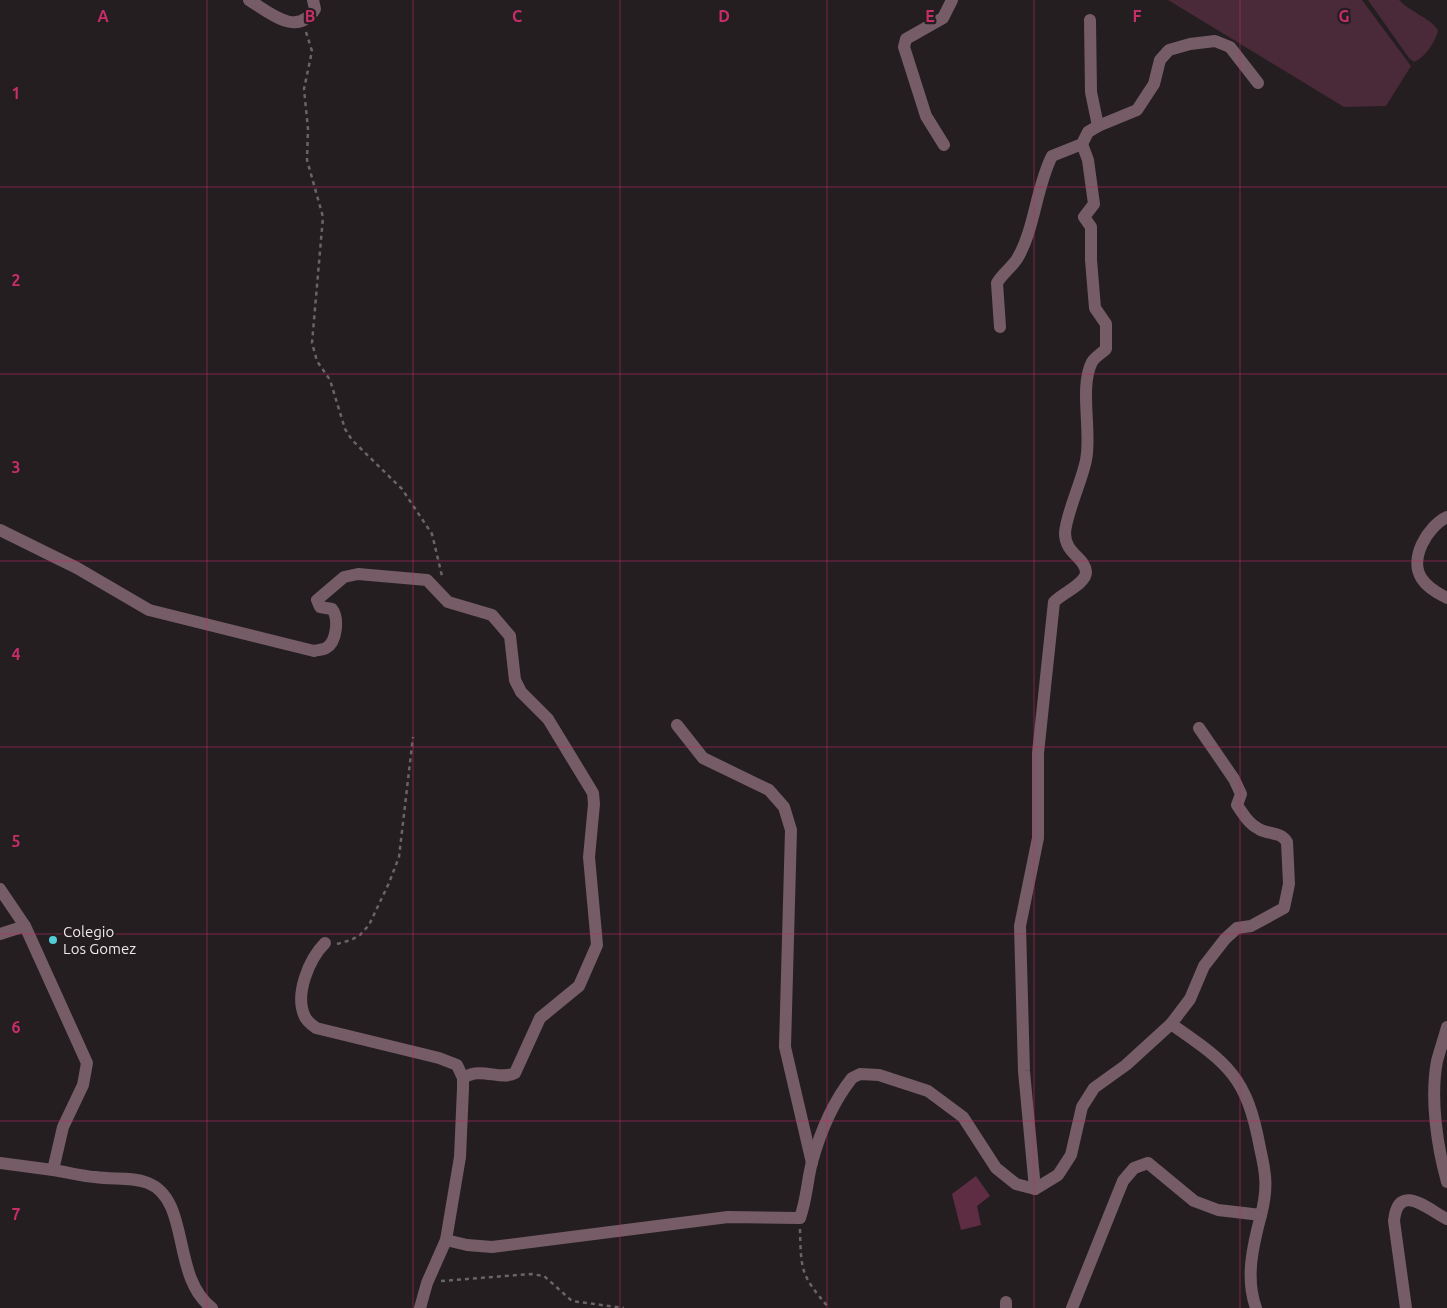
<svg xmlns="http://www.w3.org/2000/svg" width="1447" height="1308" viewBox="0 0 1447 1308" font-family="Ubuntu,sans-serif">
<rect width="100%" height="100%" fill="#241e20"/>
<g fill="#4a2938">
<polygon points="1168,0 1362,0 1411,66 1386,106 1344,107"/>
<path d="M1368,0H1399C1410,12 1429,17 1438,30C1436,41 1425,58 1414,62L1409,58Z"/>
</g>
<polygon fill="#5e2c43" points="976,1176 990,1196 977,1206 981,1225 961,1230 952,1194"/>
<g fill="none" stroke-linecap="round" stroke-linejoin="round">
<g stroke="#696466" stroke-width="2.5" stroke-dasharray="4 4" stroke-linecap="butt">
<polyline points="306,32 312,51 304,89 308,129 307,160 323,217 312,343 317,361 330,380 345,429 352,440 402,489 432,534 442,576"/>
<polyline points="337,944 351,940 360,935 369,925 389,883 399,857 413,737"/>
<path d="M800,1229C801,1272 801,1275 829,1308"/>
<polyline points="441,1281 531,1274 544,1276 572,1301 624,1308"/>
</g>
<g stroke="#755c66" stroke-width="12">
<path d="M249,0C269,12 297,38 315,9L313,0"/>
<polyline points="1090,20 1091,92 1098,126"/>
<polyline points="944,145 926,116 904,47 906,39 943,18 952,0"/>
<path d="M1000,327L997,283C1002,274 1011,268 1017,259C1035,229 1036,187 1052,156L1082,144L1088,132L1098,126L1137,110L1154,84L1160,60L1169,50L1190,44L1215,41L1230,47L1258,83"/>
<path d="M1447,517C1428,526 1408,559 1422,579C1427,587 1439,594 1447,598"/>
<path d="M0,530L77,568L149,610L314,651C317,650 323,650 326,648C337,642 339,618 332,609L320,607L317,600L344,577L358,574L427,580L448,602L492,615L510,636L515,680L521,692L548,719L593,793L594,804L589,857L597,945L579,986L540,1018L515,1073C500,1081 481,1066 463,1078"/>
<polyline points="677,725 703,758 769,790 784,807 791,830 785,1047 812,1163"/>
<path d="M0,889L25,926L87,1063L83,1085L63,1127L53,1170C67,1172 81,1176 95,1177C113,1180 131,1176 148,1183C191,1200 171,1278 212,1308"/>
<polyline points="0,934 25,926"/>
<path d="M325,943C309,959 294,995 305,1017C307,1021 312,1025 316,1028L439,1058L457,1065L463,1078V1088L460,1157L446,1240L427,1283L420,1308"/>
<path d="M1171,1024L1190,999L1204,966L1225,939L1237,928L1251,926L1284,908L1289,884L1287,842C1280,831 1269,835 1259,829C1249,824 1243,814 1237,805L1241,794L1234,779L1199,728"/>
<path d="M1447,1027C1444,1038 1440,1050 1437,1061C1430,1098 1437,1146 1447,1182"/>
<polyline points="0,1163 53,1170"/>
<path d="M1035,1189L1024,1071L1020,926L1038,838V753L1054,602C1062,593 1086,584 1086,572C1085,557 1065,554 1065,533C1066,514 1082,481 1086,460C1092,432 1079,387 1092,362C1095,357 1102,353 1106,349V324L1095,308L1091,260V227L1084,217L1094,204L1088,160L1082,144"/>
<path d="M446,1240L467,1245L492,1247L728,1217L800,1218C807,1198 807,1181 812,1162C820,1133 833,1102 852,1078L860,1074L879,1075L928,1091L963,1117L996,1168L1016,1184L1035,1189L1058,1175L1071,1155L1082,1107L1094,1088L1126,1065L1171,1024C1229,1064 1247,1077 1260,1148C1266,1174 1268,1188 1261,1215C1253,1245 1245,1278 1256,1308"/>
<polyline points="1006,1308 1006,1302"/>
<polyline points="1072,1308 1123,1181 1134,1168 1148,1163 1194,1201 1218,1210 1261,1215"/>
<path d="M1406,1308L1394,1221C1398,1180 1430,1211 1447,1219"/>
</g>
</g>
<path fill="none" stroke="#c62d69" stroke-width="1" stroke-opacity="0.55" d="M207,0V1308M413,0V1308M620,0V1308M827,0V1308M1034,0V1308M1240,0V1308M0,187H1447M0,374H1447M0,561H1447M0,747H1447M0,934H1447M0,1121H1447"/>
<circle fill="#52ccd6" stroke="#241e20" stroke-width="2" cx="53" cy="940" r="5"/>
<g text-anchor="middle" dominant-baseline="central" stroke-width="4.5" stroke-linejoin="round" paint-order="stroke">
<g font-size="15" fill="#ece7e9" stroke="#241e20" text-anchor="start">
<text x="63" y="931">Colegio<tspan x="63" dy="17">Los Gomez</tspan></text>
</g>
</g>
<g font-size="16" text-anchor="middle" font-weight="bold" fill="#c62d69" stroke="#241e20" stroke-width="4.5" stroke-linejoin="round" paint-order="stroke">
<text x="103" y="22">A</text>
<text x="310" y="22">B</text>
<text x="517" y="22">C</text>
<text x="724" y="22">D</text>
<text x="930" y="22">E</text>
<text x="1137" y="22">F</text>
<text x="1344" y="22">G</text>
<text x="16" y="99">1</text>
<text x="16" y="286">2</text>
<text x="16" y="473">3</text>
<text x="16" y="660">4</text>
<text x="16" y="847">5</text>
<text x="16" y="1033">6</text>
<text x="16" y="1220">7</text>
</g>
</svg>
